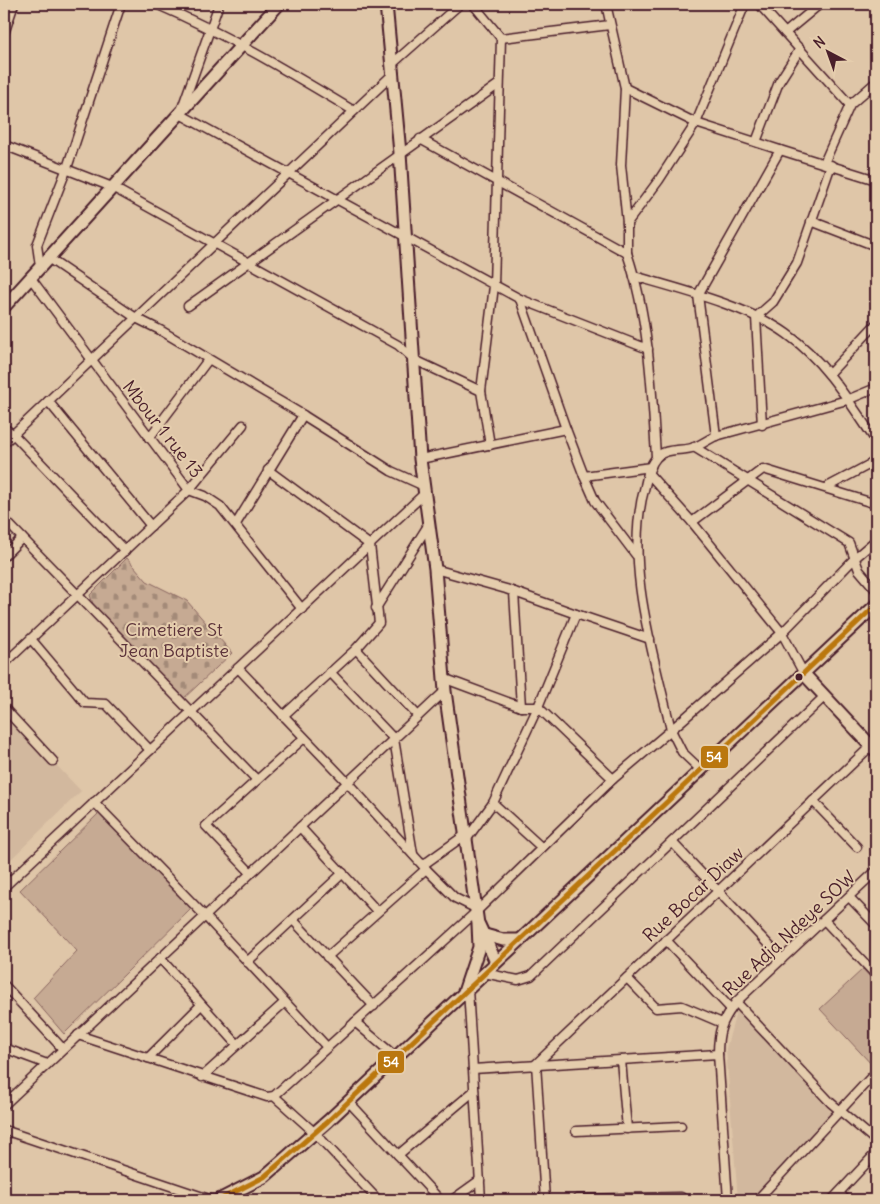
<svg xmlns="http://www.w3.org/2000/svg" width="880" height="1204" viewBox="0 0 880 1204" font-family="Delius,sans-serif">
<defs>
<pattern id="cemetery-stones" width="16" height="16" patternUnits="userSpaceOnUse" patternTransform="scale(1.25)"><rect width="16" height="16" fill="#c6aa93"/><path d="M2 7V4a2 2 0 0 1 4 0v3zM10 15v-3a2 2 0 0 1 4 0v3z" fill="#a38a78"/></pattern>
</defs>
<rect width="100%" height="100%" fill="#dfc6a8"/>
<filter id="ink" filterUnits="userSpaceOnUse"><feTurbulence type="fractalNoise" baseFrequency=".02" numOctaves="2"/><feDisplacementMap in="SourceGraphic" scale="10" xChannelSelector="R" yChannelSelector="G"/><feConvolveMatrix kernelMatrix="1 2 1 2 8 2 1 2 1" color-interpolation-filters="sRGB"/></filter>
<g filter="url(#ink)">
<g fill="#d2b89e">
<polygon points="4,710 81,791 4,866"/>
<polygon points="737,1009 832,1113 749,1200 738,1200 726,1049"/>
</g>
<polygon fill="url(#cemetery-stones)" stroke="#88645f" points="127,558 147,581 187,601 232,653 182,700 93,604 90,595"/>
<g fill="#c6aa93" stroke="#88645f">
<polygon points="99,813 192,908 64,1034 33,998 77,951 20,890"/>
<polygon points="863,969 876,984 876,1063 873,1066 820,1009"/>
</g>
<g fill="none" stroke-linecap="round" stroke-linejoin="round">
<defs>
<g id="street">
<path d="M156,4C226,34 289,72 354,111"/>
<polyline points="473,4 501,38 494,286 481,391 490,445"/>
<polyline points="606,4 625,88 621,165 627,223 627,253"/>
<polyline points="759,4 850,105"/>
<polyline points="785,33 820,4"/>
<polyline points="4,34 14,4"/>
<polyline points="501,38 610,25"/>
<polyline points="391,65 460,4"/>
<polyline points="625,88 696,123 745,4"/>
<polyline points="182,108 219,4"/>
<polyline points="178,113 520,299 566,429"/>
<path d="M420,139L627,253C649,318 652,389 656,457"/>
<polyline points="756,142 779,82 800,49"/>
<polyline points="4,145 112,187 398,345 415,360 481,391"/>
<polyline points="780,150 876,180"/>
<polyline points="824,163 850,105 876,82"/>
<polyline points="811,221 876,246"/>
<polyline points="48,258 136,318 160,330 303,415 391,471 424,486"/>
<polyline points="40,266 37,245 67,168 121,4"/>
<path d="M634,276C679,289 750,307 787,334C825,361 850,403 876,441"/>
<polyline points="30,277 189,490 205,496 220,506 302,609"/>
<polyline points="520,299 648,349"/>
<polyline points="188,306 499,84"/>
<polyline points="829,374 876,324"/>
<polyline points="48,401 151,526"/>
<polyline points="762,425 756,317 773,302 797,263 831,165"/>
<polyline points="4,428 13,434 125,551"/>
<polyline points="716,436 847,400 876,388"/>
<polyline points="149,438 208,360"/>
<polyline points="4,443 392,75"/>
<polyline points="694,447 849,543 859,570 876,590"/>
<polyline points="420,459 566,429 584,476 651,467"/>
<polyline points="268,470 370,545 379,623 356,649 283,716"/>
<polyline points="648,473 692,522 782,633 804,674"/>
<polyline points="584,476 595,501 636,555"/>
<polyline points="827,487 876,461"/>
<polyline points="4,519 257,780"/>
<polyline points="692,522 763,469 876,504"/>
<polyline points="236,524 303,415"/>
<polyline points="4,556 22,538"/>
<polyline points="435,569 506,589 576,614"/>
<polyline points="514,592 521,707"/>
<polyline points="376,608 429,524"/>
<polyline points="31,639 85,703 106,704 150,750"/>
<polyline points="356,649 418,716"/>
<polyline points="4,664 189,490 243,425"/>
<polyline points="238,668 347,782 426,869 455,898 475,908"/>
<polyline points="330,672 394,739 413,854"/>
<polyline points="4,708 53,761"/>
<polyline points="701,770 682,752 671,730 782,633 856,557 876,540"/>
<path d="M613,779L671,730C654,656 623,561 645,486C647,477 649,466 656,458C665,447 683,452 695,447C702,444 709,439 716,436L698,295L780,150L696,123L659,180L627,223"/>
<polyline points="813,801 857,847"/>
<polyline points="94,802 205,916 327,1047"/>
<polyline points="493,803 541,847"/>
<polyline points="300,827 377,911"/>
<polyline points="466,840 493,803 538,707 576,614 650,639"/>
<polyline points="672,842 782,959"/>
<polyline points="423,865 465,835"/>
<polyline points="251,873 206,826 304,738"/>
<polyline points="4,887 424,494"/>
<polyline points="849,897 876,925"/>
<polyline points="293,920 374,1006"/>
<polyline points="824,920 876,975"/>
<polyline points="666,940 731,1009"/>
<polyline points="327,957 426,869"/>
<polyline points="160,958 237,1044"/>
<polyline points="247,962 343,873"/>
<polyline points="484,973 518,980 531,976 825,696"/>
<polyline points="627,978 656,1008 682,1006 722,1023"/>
<polyline points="4,985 63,1049"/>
<polyline points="468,989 481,1200"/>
<polyline points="736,1002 831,1103 876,1141"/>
<polyline points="355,1022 396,1057"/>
<polyline points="78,1035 267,1097 274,1096 476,912 613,779 538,707 521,707 443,678"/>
<polyline points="4,1048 47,1064"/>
<polyline points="148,1058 201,1005"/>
<polyline points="621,1060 627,1129"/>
<polyline points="473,1069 718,1054"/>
<polyline points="202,1077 285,1002"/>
<polyline points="274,1096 315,1133 378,1200"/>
<polyline points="349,1102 440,1200"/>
<polyline points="4,1105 445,691"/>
<polyline points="4,1130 212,1200"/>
<polyline points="576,1131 681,1126"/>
<polyline points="398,1155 474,1091"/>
<polyline points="839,1193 846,1200"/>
<polyline points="577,1199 681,1197"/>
<polyline points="452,1200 480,1180"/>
<polyline points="545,1200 536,1064 871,746"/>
<path d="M728,1200L718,1054C718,1030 722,1021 736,1002L876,871"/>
<polyline points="757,1200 876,1072"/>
<polyline points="832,1200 876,1153"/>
</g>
<g id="secondary">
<polyline points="386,4 400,153 420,459 435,569 445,691 478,924 479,947 464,992"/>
<polyline points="4,307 279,4"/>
<polyline points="804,674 876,751"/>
<polyline points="479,925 496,962"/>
<polyline points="485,935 503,940 520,940"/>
<polyline points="219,1200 264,1177 328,1121 876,605"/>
</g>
</defs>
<use href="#street" stroke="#4a1f2b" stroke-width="11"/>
<use href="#secondary" stroke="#4a1f2b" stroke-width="15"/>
<use href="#street" stroke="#e5cdad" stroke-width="8"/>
<use href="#secondary" stroke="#e5cdad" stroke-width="11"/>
<defs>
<polyline id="bus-1" points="219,1200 264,1177 328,1121 876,605"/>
</defs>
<use href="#bus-1" stroke="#e5cdad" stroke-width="9"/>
<use href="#bus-1" stroke="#ba770f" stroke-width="5"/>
</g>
</g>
<circle fill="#4a1f2b" stroke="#e5cdad" stroke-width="2" cx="799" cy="677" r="4.5"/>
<g text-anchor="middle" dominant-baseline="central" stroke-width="4" stroke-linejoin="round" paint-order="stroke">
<g font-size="18" fill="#4a1f2b" stroke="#e5cdad">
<text transform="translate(163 429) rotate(52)">Mbour 1 rue 13</text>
<text transform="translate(693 894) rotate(-43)">Rue Bocar Diaw</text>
<text transform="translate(789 933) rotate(-43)">Rue Adja Ndeye SOW</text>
</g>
<g font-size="18" fill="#5d343b" stroke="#e5cdad">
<text x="174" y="629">Cimetiere St<tspan x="174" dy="21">Jean Baptiste</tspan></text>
</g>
</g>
<g stroke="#e5cdad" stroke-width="2">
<rect x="700" y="745" width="29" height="24" rx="5" fill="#ba770f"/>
<rect x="377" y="1050" width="28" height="24" rx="5" fill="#ba770f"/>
</g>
<g font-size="14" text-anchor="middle" font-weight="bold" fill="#fff">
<text x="714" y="762">54</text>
<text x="391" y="1067">54</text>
</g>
<rect width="880" height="1204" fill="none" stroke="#e5cdad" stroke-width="20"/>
<rect x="10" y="10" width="860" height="1184" fill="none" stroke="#4a1f2b" stroke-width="2" filter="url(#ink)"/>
<g transform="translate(828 52) rotate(319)" stroke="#e5cdad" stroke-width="4" paint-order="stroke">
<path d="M0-4L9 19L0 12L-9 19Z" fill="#4a1f2b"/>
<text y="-8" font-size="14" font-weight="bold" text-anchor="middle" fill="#4a1f2b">N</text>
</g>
</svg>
